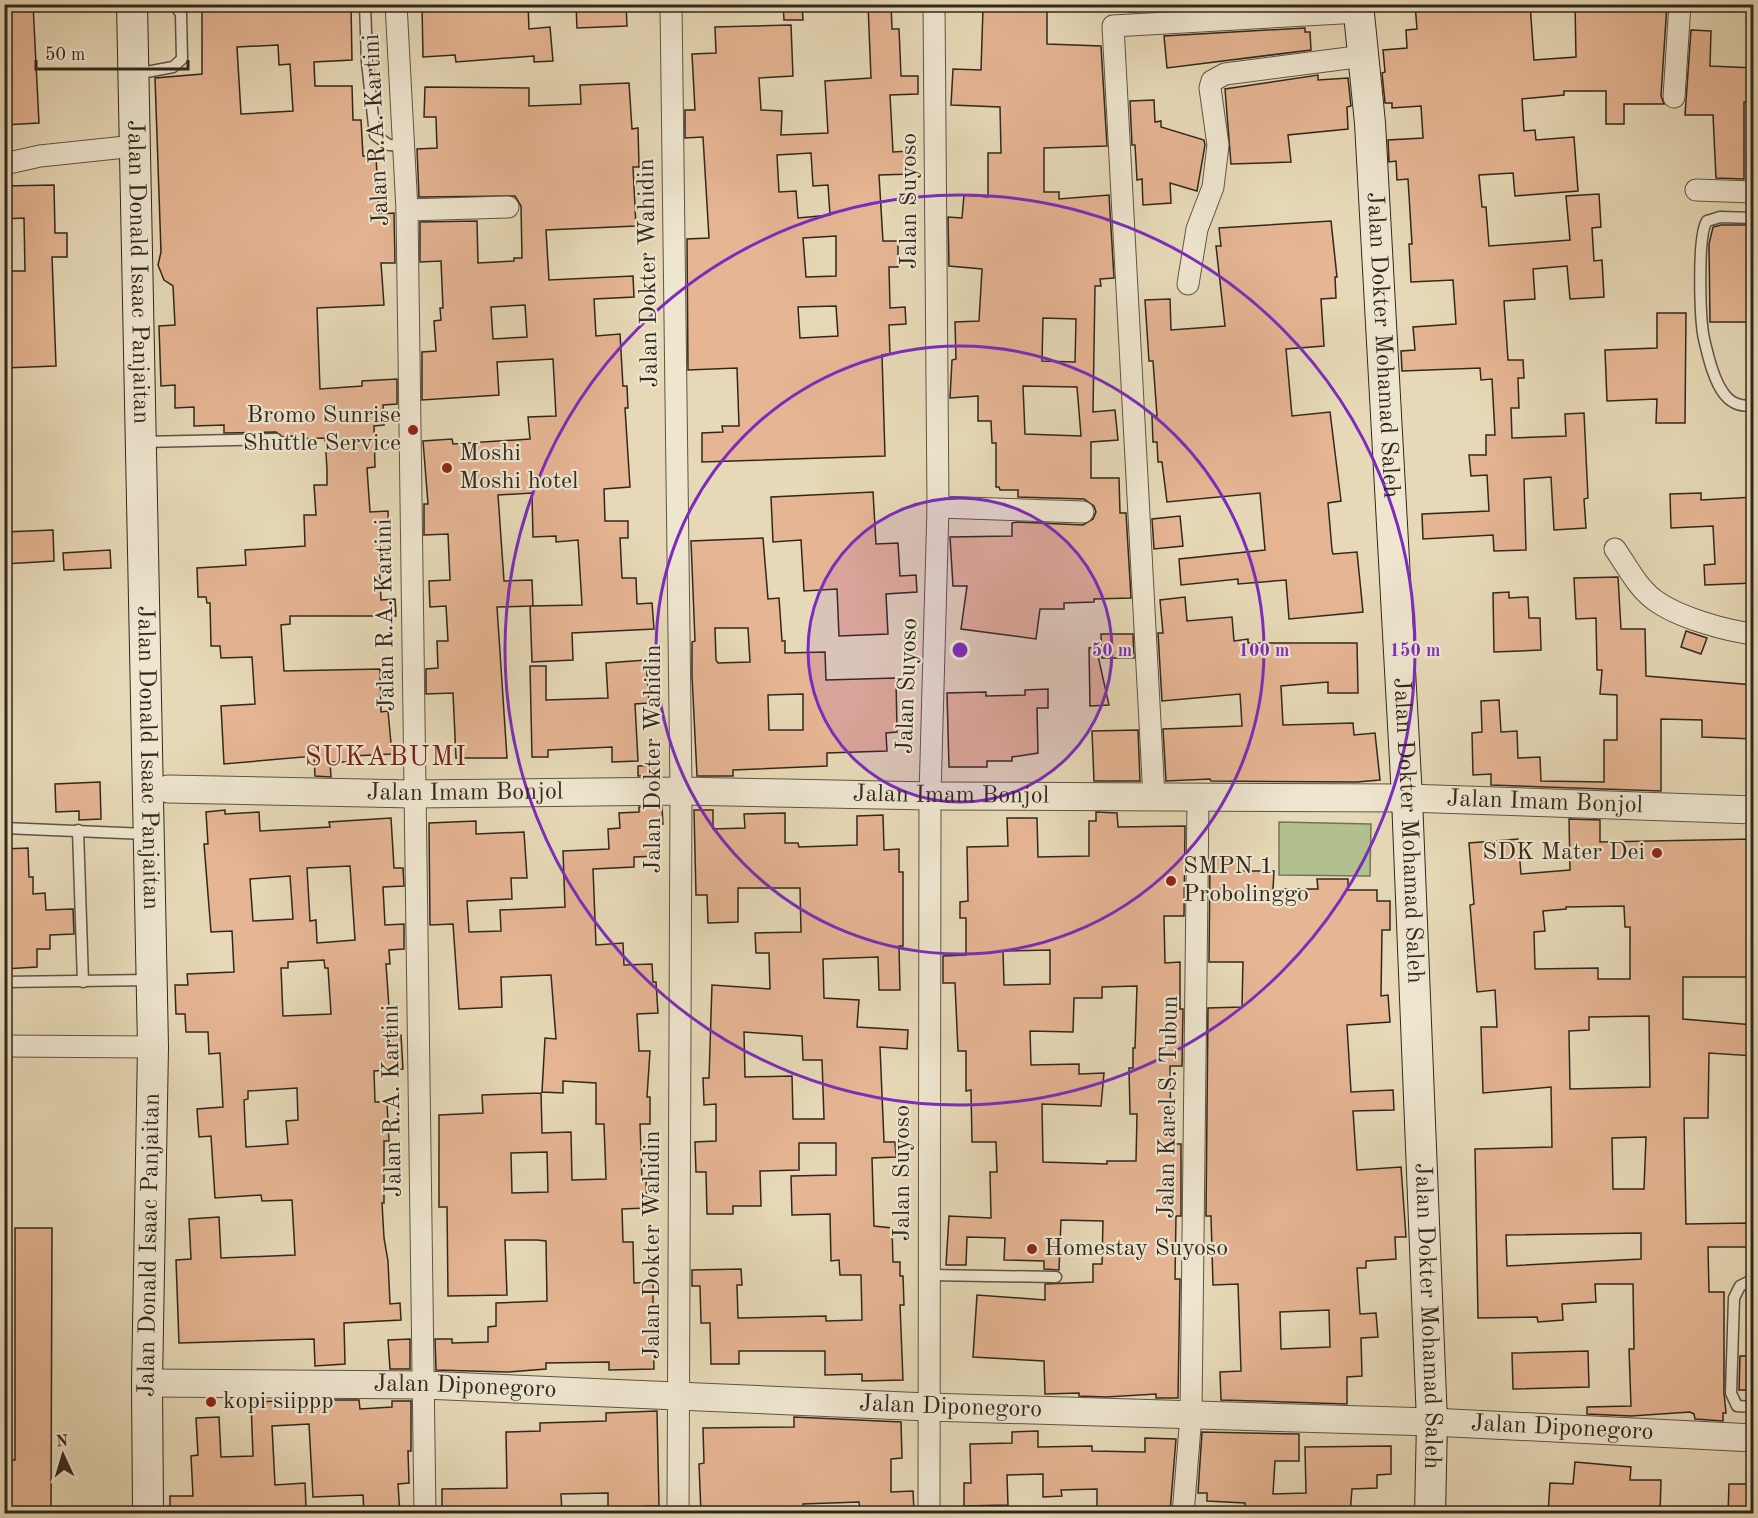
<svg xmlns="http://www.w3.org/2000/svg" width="1758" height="1518" viewBox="0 0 1758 1518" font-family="'Old Standard TT',serif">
<rect width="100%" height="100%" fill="#e7d9b7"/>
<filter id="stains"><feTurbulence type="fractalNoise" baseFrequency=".00333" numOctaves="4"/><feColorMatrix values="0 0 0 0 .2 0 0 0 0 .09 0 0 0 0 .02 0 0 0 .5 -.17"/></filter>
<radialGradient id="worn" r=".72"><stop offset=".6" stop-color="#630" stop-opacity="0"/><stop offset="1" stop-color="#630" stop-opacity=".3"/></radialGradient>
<polygon fill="#b2c090" stroke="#727456" stroke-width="1.5" points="1279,822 1371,824 1370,876 1279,875"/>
<g fill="#e6b594" stroke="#31281d" stroke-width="1.5" fill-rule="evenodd">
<polygon points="4,4 33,4 39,123 4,125"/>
<path d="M202,4H235V9L270,8V4H351L352,60L314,62L315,86H352L353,120H361L363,156H376L379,214L394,213L395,263H381L384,305L317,308L320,389L362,386V381L397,379V404L383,405L384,425L374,426L375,467L367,468L370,512L388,511L389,553H379L381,600L395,599L396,616H290V624L281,625L284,671L380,669L381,712L388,711L392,754L352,756L353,762H330L331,777L315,776L314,756L224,764L221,706L255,704L252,657L221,658L220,646H211L210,603H207L206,597H198L197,568L246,565L245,550L305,546L304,515H316L314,485H327V469L325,438L293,439V436L283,437L276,432L224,433V425L194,426V407L175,408V385L161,386L159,326L175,325L173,286L164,280L158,265L161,252L155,78L202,74ZM278,45L279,65L290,64L293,111L241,114L237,47Z"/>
<polygon points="422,4 528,4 529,29 550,27 553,61 534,62 534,56 456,62 455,55 423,57"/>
<polygon points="576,4 626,4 627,26 577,28"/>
<polygon points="783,4 802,4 803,20 784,20"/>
<path d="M868,4H891L892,29H899L901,76H918V94L890,95L893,152L911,151L912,174L879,175L883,241H898V267H889L890,308L905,307L906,324L889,325L890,354L882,355L885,456L702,462V433L723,432L722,426H739L737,368L688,370L687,239L709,238L703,137L685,138V110H695L692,54L716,53L715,27L791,25L793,76L759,78L761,110L782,111L781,135L828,133L825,81L871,78ZM811,153L813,186L828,185L830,215L798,218L796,191L779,192L777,155ZM836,236V276L806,277L803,238ZM836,306L838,336L800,338L798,307Z"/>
<polygon points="1129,4 1266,4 1129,12"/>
<polygon points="1415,4 1530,4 1534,60 1576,57 1575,4 1667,4 1661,96 1664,104 1624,104 1624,124 1606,124 1606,91 1564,91 1564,95 1522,99 1524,131 1535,130 1536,140 1574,137 1578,191 1515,196 1513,173 1479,175 1482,207 1486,207 1489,246 1570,240 1566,196 1599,194 1601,227 1592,228 1594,261 1602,260 1604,297 1570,299 1567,266 1533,269 1535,299 1504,301 1508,360 1523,360 1524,378 1518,378 1519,408 1511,408 1512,438 1566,436 1565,414 1584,413 1588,498 1584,499 1586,528 1554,530 1551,477 1524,479 1526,550 1494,551 1493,535 1423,539 1422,514 1489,511 1487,475 1471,476 1469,455 1486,455 1486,435 1495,435 1492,379 1481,380 1480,368 1402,371 1401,351 1415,350 1413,327 1456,324 1453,280 1411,282 1409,244 1412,244 1408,179 1397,180 1396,161 1389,162 1388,140 1423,138 1421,106 1392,108 1392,103 1385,103 1382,73 1385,72 1383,50 1407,48 1406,30 1417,29"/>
<path d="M1047,5V44L1101,46L1107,146L1044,148V192H1059V199L1109,195L1114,278L1100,279L1101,286H1095L1093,412L1115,410L1118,440L1091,442V478H1119L1120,513H1126L1131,598L1094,599V602L1064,603V609H1040L1036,639L961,629L967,586H953L950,537L1012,536V523L1017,522L1083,525L1093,519L1096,512L1094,506L1084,499L1018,497V490H1000L999,487H996V443H992L991,421H978V396L950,398L952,360L956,359L955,322L979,321L982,269L949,266L948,217L962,218L964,195L988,197V153H1001L1000,107L951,105L953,69L981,70L983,8ZM1043,318L1076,319L1075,362L1042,361ZM1023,386L1077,387L1081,436L1025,434Z"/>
<polygon points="1305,28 1305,32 1310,32 1311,50 1167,68 1164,36"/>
<polygon points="1691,30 1711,31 1710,66 1754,68 1754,102 1744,102 1744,179 1716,178 1713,115 1685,115"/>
<polygon points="1318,75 1318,80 1348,78 1351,106 1347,107 1348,129 1288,135 1291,162 1231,164 1225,89"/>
<path d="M629,83L632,129L638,128L639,167H633L636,226L546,230L549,280L633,276L634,297L594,299L596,336L620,334L623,386H627L628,408H625L630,487L604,489L605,521H628V538H620L622,578H636L637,604L652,603L654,629L572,633L573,660L532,662L530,606L582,605L578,540L556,542V536L533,537L532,493L498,495L504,581L532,580L533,606L497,607L507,758H456L453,693L426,694V669L438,668L437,641H448L446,606L430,607L429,581L450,580L448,534L424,535V504H428L423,441L452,439L453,444L530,439L528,417L556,416L553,359L497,362L499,395L422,400V352L436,351L434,321L441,320L440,308H443L441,261L420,262V222L477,221L478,263L514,261V258H522L521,206L515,196L419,197L417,149L437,148L436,117H424L425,87L529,88V106L581,104L580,85ZM525,305L527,337L493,339L491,307Z"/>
<polygon points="1154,100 1155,122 1161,121 1161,127 1204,140 1205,145 1197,191 1170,183 1171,203 1143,205 1142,179 1137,180 1135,145 1132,145 1130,101"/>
<polygon points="54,185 55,233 67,233 67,257 52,257 56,366 4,368 4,271 25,271 24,218 4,219 4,186"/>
<polygon points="1331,221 1337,277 1335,277 1336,298 1321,299 1324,346 1286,349 1292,416 1330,412 1341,501 1328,503 1332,550 1333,554 1357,552 1363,612 1289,619 1286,580 1238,584 1238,579 1181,585 1179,559 1265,550 1260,493 1167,502 1162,462 1158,462 1157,442 1153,442 1152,416 1157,416 1153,361 1149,361 1145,300 1170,299 1171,330 1225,326 1216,246 1221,246 1219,228"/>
<polygon points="1721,225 1754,225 1754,322 1710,322 1709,244 1713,227"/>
<polygon points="1657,313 1686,313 1685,423 1656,423 1657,399 1607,401 1605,350 1657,348"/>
<polygon points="873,492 876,544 898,543 900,576 916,575 917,592 886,594 888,634 839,636 837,589 804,591 801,540 773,542 771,497"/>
<polygon points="1701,493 1701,500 1754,497 1754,583 1705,585 1704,565 1715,564 1713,526 1671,528 1670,494"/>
<polygon points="1180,516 1183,546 1154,549 1152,519"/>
<polygon points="53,530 54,561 4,564 4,532"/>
<path d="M763,538L768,599L779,598L782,641H785V653L825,652L826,680L896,678L897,732L886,733L887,751L827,753V766L733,770V776H697L692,676V642L695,641L691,541ZM715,628H748L750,662L718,663L716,660ZM803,694V730H769L768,695Z"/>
<polygon points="110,550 111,568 64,570 63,553"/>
<polygon points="1618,577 1621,629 1645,629 1646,676 1754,685 1754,739 1702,737 1702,720 1661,719 1661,791 1491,785 1491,774 1473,775 1472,733 1482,732 1481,701 1499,700 1501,732 1517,731 1518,758 1540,757 1541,781 1604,782 1604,740 1617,740 1617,695 1600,694 1602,670 1597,670 1596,618 1576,619 1574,578"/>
<polygon points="1509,592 1509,598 1528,597 1529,618 1540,618 1541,650 1494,652 1493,593"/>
<polygon points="1185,597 1187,621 1232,617 1234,641 1248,639 1248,643 1357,643 1358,693 1328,693 1328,682 1281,686 1283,725 1353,723 1354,735 1375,733 1380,780 1357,782 1211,781 1210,779 1166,781 1163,729 1242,726 1240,694 1162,701 1158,633 1163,633 1160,600"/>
<polygon points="1686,631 1707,638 1701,654 1681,647"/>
<polygon points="1101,634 1133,634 1134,658 1102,658"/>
<polygon points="1096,647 1109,705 1090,706 1089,648"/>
<polygon points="646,660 649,703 635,704 638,761 612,762 612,747 548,750 548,757 532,757 530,666 546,666 546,700 608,698 606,663"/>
<polygon points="1048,689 1048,708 1037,708 1038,753 1012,757 1012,761 987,761 987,767 949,767 947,693 986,692 986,696 1025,695 1025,690"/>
<polygon points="1138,730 1140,781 1094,781 1092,731"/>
<polygon points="660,765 661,775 638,776 638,766"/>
<polygon points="100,782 101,819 79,820 79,811 56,812 55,784"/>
<path d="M639,807H662L663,824L656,825L658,856L634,857V867L593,869L596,945L623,943L624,965L652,964L653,982H656L658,1013L637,1014L639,1051H650L647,1097H650V1124H640L642,1178H646L647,1208L622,1209L623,1242H633L634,1283L653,1282V1304H657L658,1328H653L654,1369L609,1370V1362L546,1363V1369L507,1372L436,1370L435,1339H452V1343L488,1342V1327L496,1326V1303L547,1301L546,1241L537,1240H505L507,1295L448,1296L447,1207H439V1115L483,1113L482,1095L541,1093L542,1133L571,1132L572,1180L606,1179L604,1124H596V1083L563,1081V1093L542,1092L545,1038L556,1039L551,975L501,977L502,1007L459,1009L453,924L430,925L429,823L476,821V834L524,832L527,878H511L512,899L467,901L469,932L501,931L500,910L565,907L563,851L609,849L608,829L620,828L619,813L639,812ZM547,1152L548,1192L512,1193L511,1153Z"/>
<path d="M225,810V814L259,812L260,831L330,827L329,822L391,818L394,868H403L404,886L383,887L385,925L404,924V949L389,950L390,964H386L391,1036L401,1035L403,1069L374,1071L375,1102H387L389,1141H384V1203H382L384,1238L388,1261L390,1304L400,1303L401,1320L344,1323L345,1364L315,1366L314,1339L179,1343L176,1260L191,1259L189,1219L219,1217L221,1258L295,1255L292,1200L262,1201L261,1195L215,1198L211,1136L199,1137L197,1109L223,1107L220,1053L209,1054L208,1032H186L185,1014H176L175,985H188L187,974L234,972L232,931L211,932L204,844H208L206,812ZM350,866L355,940L317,943L316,920L310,921L307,868ZM290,876L293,919L253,921L250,879ZM324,960L325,968H328L331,1014L283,1016L281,968H288V962ZM297,1088L298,1120L286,1121L288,1144L246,1147L244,1100L248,1099V1091Z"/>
<path d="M694,810H713V829L745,828L744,814L785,813V843H798L799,847L857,845V816L883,815L884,850L899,849V872H903V946H899L900,990H879L878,957L823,959L824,998L859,1000L857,1027L908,1030L907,1049L880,1047L884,1142H895L896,1157L872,1158L874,1226L892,1228L893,1262H900V1276H903L904,1305H900L903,1380L862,1381V1374L825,1375V1351H739V1364H711L710,1323H701L700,1286H692V1270L741,1269L742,1285H737L738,1318L826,1316V1321L862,1320L861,1275H840L839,1260L831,1261L830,1214L792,1215L791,1176L836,1175V1143H799V1170L760,1171L761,1206H733V1214H707L706,1172H696L695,1142L716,1141V1104L704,1105L703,1078H709L712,985L770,989L769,953H756L755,933L801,932L800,888H738V922L708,923L707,895H696ZM744,1032L802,1036L803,1060H822L824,1119H793L792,1076L745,1077Z"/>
<path d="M1096,812L1117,813L1118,827L1185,826L1184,916H1164L1165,963L1180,962V1009H1183L1182,1066H1170L1171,1144H1181V1216H1176L1175,1279H1180L1178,1398H1156V1394L1106,1397L1079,1396V1393L1045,1394L1044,1361L973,1357L977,1295L1045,1300V1284L1093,1282V1264H1102L1103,1221L1061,1220L1059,1270L1044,1269V1261L1004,1260L1005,1238L967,1237L966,1265H946L949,1216L991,1218L990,1172H997L996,1142H972L971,1090L966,1091V1051H958L955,983H943V956L966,955V918H960V902L968,901L967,847L1008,846L1007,818H1037L1038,857L1089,856V821H1096ZM1050,950V984L1004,985L1003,951ZM1137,986L1135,1048H1133V1068H1129L1130,1114H1137L1136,1161H1107V1164L1043,1162L1042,1104L1101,1106L1104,1073L1079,1074V1064L1031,1065L1030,1031L1073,1032L1074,998H1102V987Z"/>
<path d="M1569,819L1600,820V842L1754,839V977H1683V1019L1754,1025V1056L1709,1053L1708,1118H1684L1686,1224L1748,1223V1247H1708L1709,1292H1724V1393L1726,1413H1723V1421L1695,1419L1694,1414L1690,1412L1631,1416L1587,1414V1407L1631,1406L1629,1349H1634L1633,1284H1595L1596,1302L1562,1304L1563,1320L1538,1322L1537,1317L1478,1318L1475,1149L1552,1147L1551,1087L1483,1093L1481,1027H1497L1495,990L1477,992L1470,905L1474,904L1469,843L1518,839L1521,874L1570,870ZM1624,906L1625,927H1630V979H1598V968L1535,969L1534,932L1545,931L1543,911L1566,909V907ZM1649,1016L1650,1087L1570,1089L1569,1031L1589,1030V1017ZM1646,1137L1644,1189H1613L1612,1138ZM1641,1233V1259L1507,1266L1506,1235Z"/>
<polygon points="28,848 29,877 33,877 33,894 45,893 46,910 73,909 74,934 50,935 50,949 37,949 37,967 4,969 4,849"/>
<path d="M1210,858L1238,859V871H1274L1273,889H1318L1317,879H1348V890H1377V901H1390V930H1382L1381,996L1388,995L1390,1022L1347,1025L1351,1092L1393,1090L1394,1110L1353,1111L1357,1170L1401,1167L1406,1237H1395L1396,1259L1366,1261V1268H1357L1360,1314L1376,1313L1378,1337L1361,1338L1362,1376L1347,1377V1404L1221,1400L1220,1372L1241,1371L1238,1284L1213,1285L1211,1216H1206L1208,1008L1242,1007L1243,962H1209ZM1329,1310L1330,1347L1281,1349L1280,1312Z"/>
<polygon points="15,1228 52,1228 51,1512 15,1512 15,1507 4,1507 4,1460 15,1460"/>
<polygon points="410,1339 410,1369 390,1369 388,1340"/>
<polygon points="1588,1351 1589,1387 1513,1389 1512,1353"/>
<polygon points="1740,1356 1754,1356 1754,1390 1739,1390"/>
<polygon points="303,1400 359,1400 360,1409 392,1407 392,1401 411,1401 411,1451 408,1451 409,1483 398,1484 400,1514 364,1514 363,1495 313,1497 309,1424 272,1426 275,1485 305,1483 306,1507 222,1511 222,1514 170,1514 170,1496 193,1496 191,1456 198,1455 196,1418 219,1417 221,1457 253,1456 251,1402"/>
<polygon points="657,1411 659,1506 646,1506 646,1514 608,1514 608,1493 561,1494 562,1514 442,1514 442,1489 507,1488 506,1432 540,1431 540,1423 606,1421 606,1413"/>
<polygon points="794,1417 901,1422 902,1458 891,1459 891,1492 913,1491 914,1512 860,1512 859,1502 803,1504 804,1514 787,1514 787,1510 701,1514 699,1464 704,1463 703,1428 794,1427"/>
<polygon points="1038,1431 1038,1447 1092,1446 1092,1451 1145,1452 1145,1438 1176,1439 1170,1512 1097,1514 1097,1489 1061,1490 1062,1496 1043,1497 1043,1474 1007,1475 1008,1505 964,1506 964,1483 971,1483 970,1444 1012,1443 1012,1432"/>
<polygon points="1202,1432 1299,1434 1299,1461 1275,1461 1273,1494 1306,1493 1305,1447 1391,1446 1391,1474 1377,1475 1377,1488 1352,1489 1350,1514 1245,1514 1245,1503 1207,1501 1207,1493 1198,1493"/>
<polygon points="1575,1462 1631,1467 1630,1480 1661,1480 1660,1514 1637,1514 1637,1511 1548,1514 1550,1483 1573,1484"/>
<polygon points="1729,1484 1754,1484 1754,1514 1728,1514"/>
</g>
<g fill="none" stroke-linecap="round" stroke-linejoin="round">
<defs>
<g id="service">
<polyline points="365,4 367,62 375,135 389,145 404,146"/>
<polyline points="136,74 173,67 182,59 181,14 174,4"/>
<path d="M1754,218L1720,217L1707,221C1697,235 1700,320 1704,339C1708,356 1714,382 1725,395C1733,405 1742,406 1754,406"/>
<polyline points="142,442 276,439"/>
<polyline points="4,828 146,834"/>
<polyline points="78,830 83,982"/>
<polyline points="4,982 151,980"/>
<polyline points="929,1275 1056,1277"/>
<polyline points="1754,1279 1740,1286 1734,1298 1731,1393 1737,1406 1754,1407"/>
</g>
<g id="minor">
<polyline points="396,4 407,210 425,1514"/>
<polyline points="671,4 681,791 678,1514"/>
<polyline points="1674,97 1680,4"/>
<polyline points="4,164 40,156 135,146"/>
<polyline points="1696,190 1754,192"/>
<polyline points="407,210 508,207"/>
<polyline points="1188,284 1197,229 1213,187 1218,145 1210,88 1212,81 1225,74 1364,56"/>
<polyline points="938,507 1083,512"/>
<path d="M1615,549C1627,566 1638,589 1656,601C1678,617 1726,631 1754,634"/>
<polyline points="1154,798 1113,26 1359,12"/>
<polyline points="4,1046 153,1047"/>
<polyline points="929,1514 930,796 938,507 934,4"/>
<polyline points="1183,1514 1191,1415 1198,799"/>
</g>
<g id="tertiary">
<path id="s1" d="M168,789L413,794L681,791L930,796L1407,798L1754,810"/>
<path id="s2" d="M147,1383L424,1385L928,1407L1432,1422L1754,1438"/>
</g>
<g id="secondary">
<path id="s3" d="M132,4L153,1047L147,1383L148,1514"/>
<path id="s4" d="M1358,4L1370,123L1407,798L1432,1422L1430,1514"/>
</g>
</defs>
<use href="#service" stroke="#5e5444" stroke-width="13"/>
<use href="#minor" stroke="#5e5444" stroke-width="23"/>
<use href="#tertiary" stroke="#5e5444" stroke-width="29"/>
<use href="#secondary" stroke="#31281d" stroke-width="32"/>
<use href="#service" stroke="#efe6d0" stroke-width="10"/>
<use href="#minor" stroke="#efe6d0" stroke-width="21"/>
<use href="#tertiary" stroke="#efe6d0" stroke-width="27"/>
<use href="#secondary" stroke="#efe6d0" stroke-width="30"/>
</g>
<circle cx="960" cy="650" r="152" fill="#7b2cbf" fill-opacity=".12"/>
<g fill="none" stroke="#7b2cbf" stroke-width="3">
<circle cx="960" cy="650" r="152"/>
<circle cx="960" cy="650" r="304"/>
<circle cx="960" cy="650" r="455"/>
</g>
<g fill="#8f2418" stroke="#efe6d0" stroke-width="2">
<circle cx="413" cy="430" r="6"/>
<circle cx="447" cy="468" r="6"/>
<circle cx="1657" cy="853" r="6"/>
<circle cx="1171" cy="881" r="6"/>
<circle cx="1032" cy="1249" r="6"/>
<circle cx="211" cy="1402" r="6"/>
</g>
<g text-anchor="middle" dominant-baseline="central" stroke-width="4.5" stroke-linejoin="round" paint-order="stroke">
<g font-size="24" fill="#31281d" stroke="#efe6d0">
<text transform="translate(377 130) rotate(-93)">Jalan R.A. Kartini</text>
<text transform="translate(910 201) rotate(-90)">Jalan Suyoso</text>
<text stroke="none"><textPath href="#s3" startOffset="268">Jalan Donald Isaac Panjaitan</textPath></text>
<text transform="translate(649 273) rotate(-91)">Jalan Dokter Wahidin</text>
<text stroke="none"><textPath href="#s4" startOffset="342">Jalan Dokter Mohamad Saleh</textPath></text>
<text transform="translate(386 615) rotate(-91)">Jalan R.A. Kartini</text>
<text transform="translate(908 686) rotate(-88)">Jalan Suyoso</text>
<text stroke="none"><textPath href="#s3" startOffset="754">Jalan Donald Isaac Panjaitan</textPath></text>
<text transform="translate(654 759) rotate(-90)">Jalan Dokter Wahidin</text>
<text stroke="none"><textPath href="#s1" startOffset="297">Jalan Imam Bonjol</textPath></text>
<text stroke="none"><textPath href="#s1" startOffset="783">Jalan Imam Bonjol</textPath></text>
<text stroke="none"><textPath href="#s1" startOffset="1377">Jalan Imam Bonjol</textPath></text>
<text stroke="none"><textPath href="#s4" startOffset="828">Jalan Dokter Mohamad Saleh</textPath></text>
<text transform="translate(393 1101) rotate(-91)">Jalan R.A. Kartini</text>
<text transform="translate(1169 1107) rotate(-89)">Jalan Karel S. Tubun</text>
<text transform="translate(903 1173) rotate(-90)">Jalan Suyoso</text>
<text transform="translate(150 1245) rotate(-89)">Jalan Donald Isaac Panjaitan</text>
<text transform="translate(653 1245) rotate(-90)">Jalan Dokter Wahidin</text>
<text stroke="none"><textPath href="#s4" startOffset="1314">Jalan Dokter Mohamad Saleh</textPath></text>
<text stroke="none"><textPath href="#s2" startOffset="318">Jalan Diponegoro</textPath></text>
<text stroke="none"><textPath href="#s2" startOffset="804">Jalan Diponegoro</textPath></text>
<text stroke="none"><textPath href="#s2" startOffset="1416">Jalan Diponegoro</textPath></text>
</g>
<g font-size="24" fill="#31281d" stroke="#efe6d0" text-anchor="start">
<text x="401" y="416" text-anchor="end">Bromo Sunrise<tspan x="401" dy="28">Shuttle Service</tspan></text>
<text x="459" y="454">Moshi<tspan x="459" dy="28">Moshi hotel</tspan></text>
<text x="1645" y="853" text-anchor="end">SDK Mater Dei</text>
<text x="1183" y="867">SMPN 1<tspan x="1183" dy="28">Probolinggo</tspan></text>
<text x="1044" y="1249">Homestay Suyoso</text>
<text x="223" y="1402">kopi siippp</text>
</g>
<g font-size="27" letter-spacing="1.5" fill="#7a1f14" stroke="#efe6d0">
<text x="386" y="757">SUKABUMI</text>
</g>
</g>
<circle cx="960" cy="650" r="9" fill="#7b2cbf" stroke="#efe6d0" stroke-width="3"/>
<g font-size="18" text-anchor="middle" font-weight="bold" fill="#7b2cbf" stroke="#efe6d0" stroke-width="4.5" stroke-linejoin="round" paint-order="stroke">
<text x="1112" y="656">50 m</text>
<text x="1264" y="656">100 m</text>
<text x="1415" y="656">150 m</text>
</g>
<rect width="1758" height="1518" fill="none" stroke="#e7d9b7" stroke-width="24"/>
<rect x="6" y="6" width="1746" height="1506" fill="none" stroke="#31281d" stroke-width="3"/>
<rect x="12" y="12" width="1734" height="1494" fill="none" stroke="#31281d" stroke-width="1.5"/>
<g transform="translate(63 1455) rotate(356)" stroke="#efe6d0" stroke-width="4.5" paint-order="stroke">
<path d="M0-4.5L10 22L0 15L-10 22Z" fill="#31281d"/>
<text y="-9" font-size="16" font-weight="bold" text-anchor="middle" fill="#31281d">N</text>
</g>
<path d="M36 60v9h152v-9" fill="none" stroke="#31281d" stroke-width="3"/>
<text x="45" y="60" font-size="18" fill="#31281d" stroke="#efe6d0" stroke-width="4.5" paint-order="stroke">50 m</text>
<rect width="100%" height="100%" filter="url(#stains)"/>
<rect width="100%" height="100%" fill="url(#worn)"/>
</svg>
